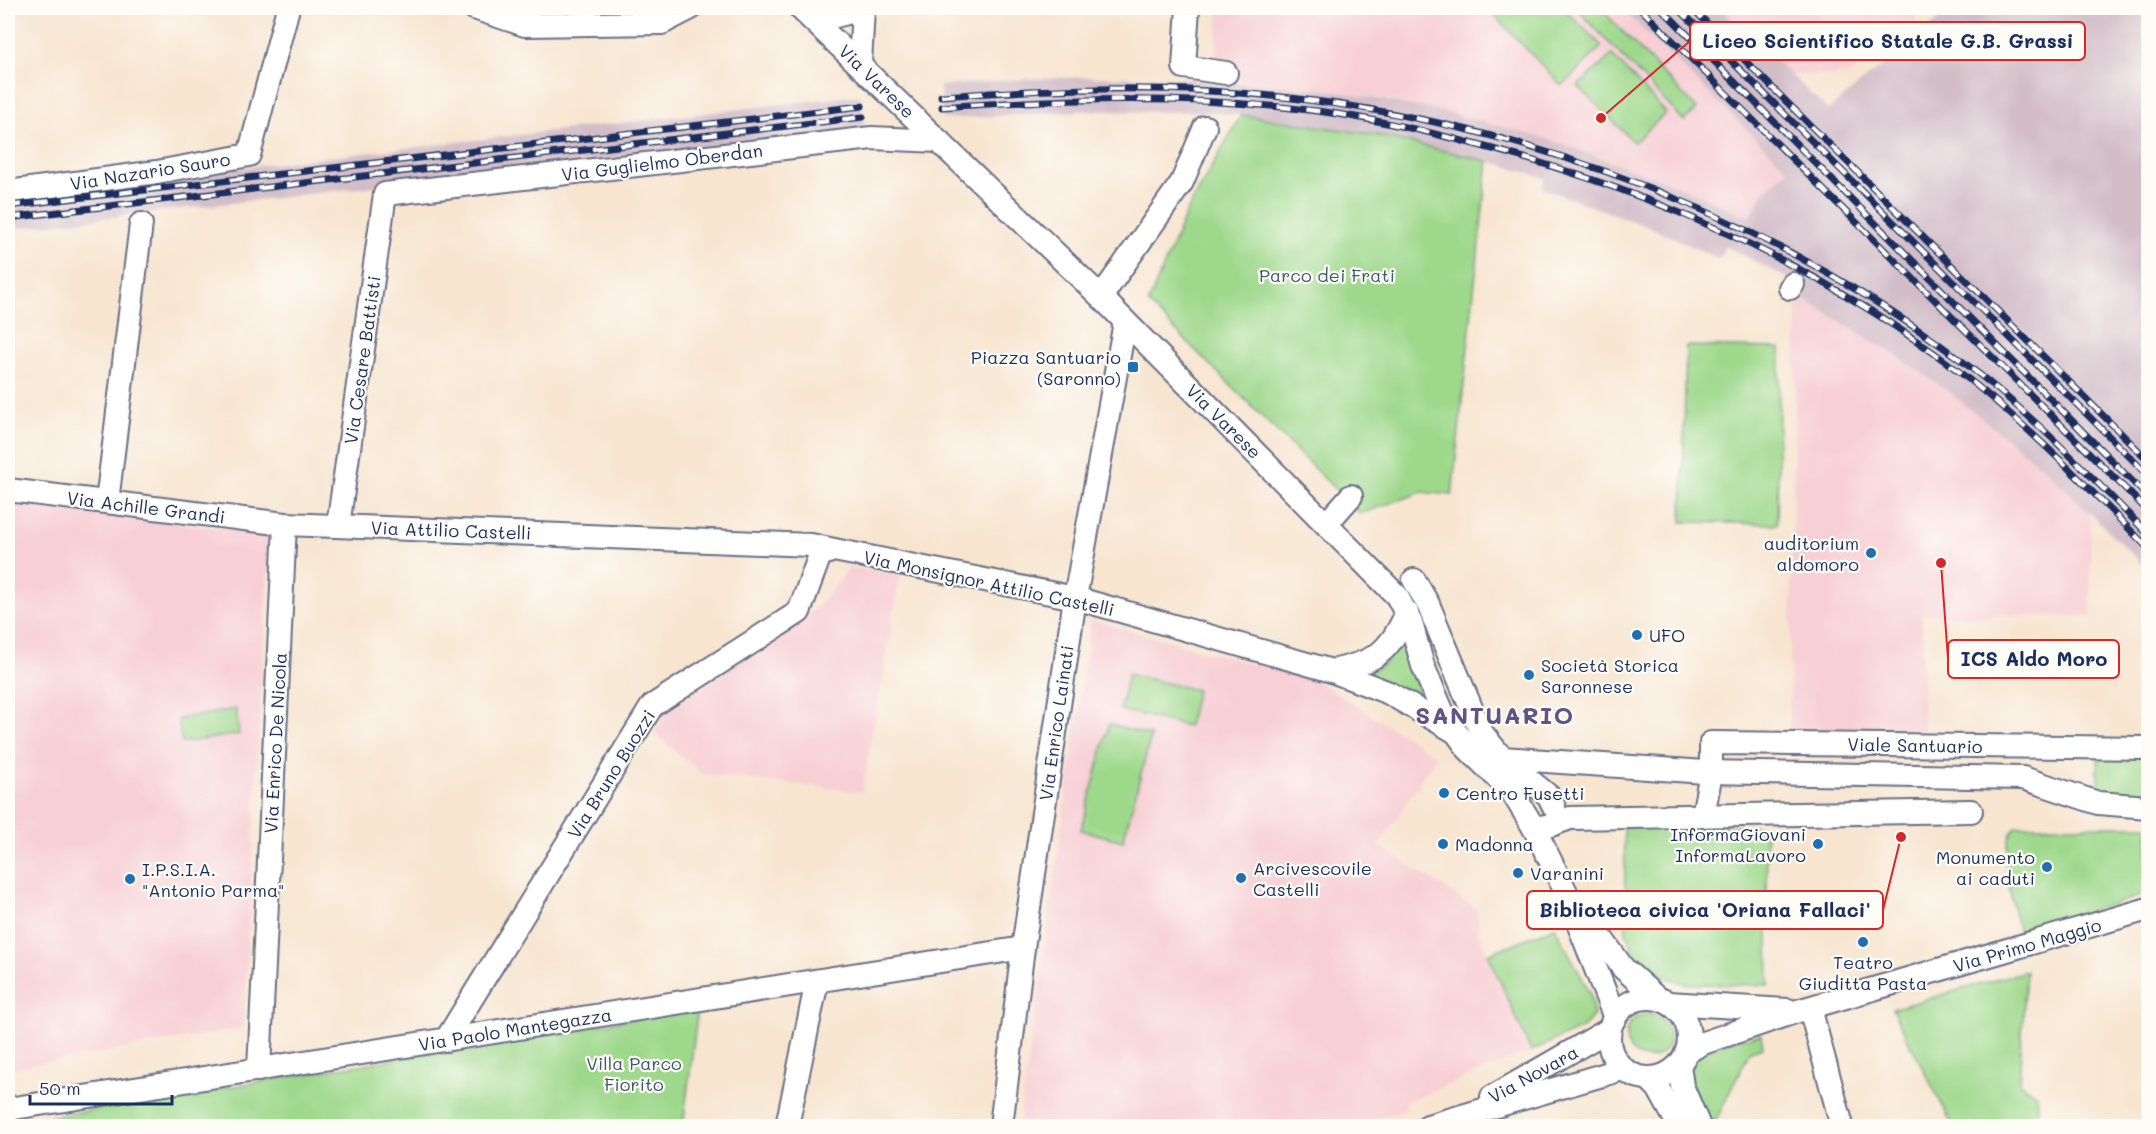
<svg xmlns="http://www.w3.org/2000/svg" width="2156" height="1134" viewBox="0 0 2156 1134" font-family="Mali,sans-serif">
<rect width="100%" height="100%" fill="#fdfcf7"/>
<filter id="ink" filterUnits="userSpaceOnUse"><feTurbulence type="fractalNoise" baseFrequency=".0167" numOctaves="2"/><feDisplacementMap in="SourceGraphic" scale="12" xChannelSelector="R" yChannelSelector="G"/><feConvolveMatrix kernelMatrix="1 2 1 2 8 2 1 2 1" color-interpolation-filters="sRGB"/></filter>
<filter id="wash" filterUnits="userSpaceOnUse"><feTurbulence type="fractalNoise" baseFrequency=".008" numOctaves="4" result="noise"/><feDisplacementMap in="SourceGraphic" scale="24" xChannelSelector="R" yChannelSelector="G"/><feGaussianBlur stdDeviation="1.35" result="paint"/><feColorMatrix in="noise" values="0 0 0 0 0 0 0 0 0 0 0 0 0 0 0 0 0 1.4 0 .05"/><feComposite in="paint" operator="in"/></filter>
<g filter="url(#wash)">
<rect width="100%" height="100%" fill="#f7e5d0"/>
<g fill="#f7cfd4">
<polygon points="1219,8 1621,8 1788,171 1764,192 1749,217 1607,159 1493,124 1384,99 1324,89 1215,79"/>
<polygon points="1720,8 1914,8 1916,22 1848,75 1791,75"/>
<polygon points="1797,295 1847,323 1949,392 2045,469 2090,512 2091,616 1922,615 1923,736 1789,734"/>
<polygon points="8,504 270,534 243,1028 8,1069"/>
<polygon points="850,568 901,572 862,792 703,774 653,733 667,712 816,608"/>
<polygon points="1091,620 1317,681 1436,756 1379,846 1477,909 1479,934 1531,1051 1405,1102 1407,1109 1352,1126 1019,1126"/>
</g>
<g fill="#d2bdc8">
<polygon points="1621,8 1720,8 1828,110 1948,12 1997,8 2148,8 2148,570 2045,469 1949,392 1897,356 1797,295 1802,286 1725,246 1719,259 1657,230 1542,188 1545,178 1488,161 1377,135 1278,119 1210,112 1081,111 943,119 940,86 1011,80 1080,77 1177,78 1324,89 1446,112 1551,140 1676,185 1749,217 1764,192 1788,170"/>
<polygon points="860,95 865,129 8,229 8,195"/>
</g>
<g fill="#9ed88b" stroke="#5c8474" stroke-width="1.5">
<polygon points="1487,8 1563,8 1602,46 1562,86"/>
<polygon points="1576,8 1600,8 1697,109 1684,121"/>
<polygon points="1612,55 1666,113 1634,142 1578,86"/>
<polygon points="1241,115 1377,135 1488,161 1452,495 1422,492 1360,514 1148,303 1187,211"/>
<polygon points="1686,346 1780,348 1777,524 1682,522"/>
<path d="M1402,638L1406,656L1426,707L1365,673C1385,668 1393,655 1402,638Z"/>
<polygon points="1128,674 1197,690 1188,726 1120,710"/>
<polygon points="236,709 239,734 182,743 178,719"/>
<polygon points="1109,724 1151,736 1123,841 1081,830"/>
<polygon points="2098,756 2148,756 2148,798 2098,795"/>
<polygon points="1624,824 1766,826 1769,985 1685,984 1661,975 1637,959 1626,932"/>
<path d="M2017,826H2148V894L2020,932C2013,910 1996,842 2017,826Z"/>
<polygon points="1555,927 1591,995 1594,1015 1584,1027 1531,1051 1488,954"/>
<polygon points="2026,971 2019,1082 2037,1096 2039,1126 1953,1126 1892,1009"/>
<polygon points="698,1008 683,1126 8,1126 8,1124"/>
<circle cx="1648" cy="1036" r="22"/>
<path d="M1761,1034L1763,1047L1750,1051L1715,1122L1708,1125C1703,1112 1695,1099 1692,1085C1681,1046 1734,1042 1761,1034Z"/>
</g>
</g>
<g filter="url(#ink)">
<g fill="none" stroke-linecap="round" stroke-linejoin="round">
<defs>
<g id="minor">
<polyline points="474,8 525,25 662,23 691,8"/>
<polyline points="800,8 1101,297 1397,596 1411,623 1423,666 1444,715 1468,749 1512,792 1534,828 1566,892 1615,1018"/>
<polyline points="1188,8 1184,67 1226,73"/>
<polyline points="818,24 828,18 862,9"/>
<polyline points="860,64 863,8"/>
<polyline points="8,192 157,172 249,155 288,8"/>
<polyline points="1790,288 1793,284"/>
<polyline points="1101,297 1182,182 1205,127"/>
<polyline points="8,490 285,524 811,545 834,550"/>
<polyline points="107,502 141,224"/>
<polyline points="1327,523 1351,496"/>
<polyline points="338,526 385,194 872,138 939,141"/>
<polyline points="1414,580 1428,604 1481,732 1502,758 1549,796 1554,807"/>
<path d="M1332,671C1374,662 1389,654 1407,612"/>
<polyline points="1500,760 1502,758 1705,772 2023,778 2098,803 2148,807"/>
<polyline points="1703,816 1711,772 1711,743 2148,748"/>
<polyline points="1534,828 1551,825 1570,818 1971,811"/>
<polyline points="1576,903 1623,968 1658,999"/>
<circle cx="1649" cy="1038" r="40"/>
<polyline points="1668,1003 1788,1010"/>
<polyline points="1810,1008 1842,1126"/>
<polyline points="446,1040 652,706 799,612 820,555 834,550 1075,598 1332,671 1389,693 1454,731"/>
<polyline points="1687,1052 1703,1043 1801,1010 2148,909"/>
<polyline points="1679,1065 1682,1086 1699,1126"/>
<polyline points="259,1070 285,524"/>
<polyline points="1648,1078 1658,1088 1679,1126"/>
<polyline points="1492,1097 1610,1029"/>
<polyline points="8,1109 1023,948"/>
<polyline points="787,1126 817,981"/>
<polyline points="1001,1126 1023,948 1075,598 1125,322"/>
<polyline points="1428,1126 1623,1069"/>
</g>
</defs>
<use href="#minor" stroke="#686f86" stroke-width="26"/>
<use href="#minor" stroke="#fff" stroke-width="22"/>
<defs>
<g id="rail">
<polyline points="1640,8 2148,511"/>
<polyline points="1661,8 2148,497"/>
<polyline points="1678,8 2148,475"/>
<polyline points="1692,8 2148,460"/>
<path d="M941,96C1030,90 1119,86 1209,91C1477,106 1746,200 1962,361C2030,412 2089,474 2148,534"/>
<path d="M942,107C1067,98 1192,95 1317,111C1370,118 1422,130 1474,144C1647,189 1814,262 1957,370C2026,423 2087,486 2148,548"/>
<polyline points="8,206 862,106"/>
<polyline points="8,218 863,117"/>
</g>
</defs>
<use href="#rail" stroke="#1b2f5e" stroke-width="7"/>
<use href="#rail" stroke="#fdfcf7" stroke-width="4.5" stroke-dasharray="14" stroke-linecap="butt"/>
</g>
</g>
<g fill="#1f6fb2" stroke="#fdfcf7" stroke-width="2">
<rect x="1127" y="361" width="12" height="12" rx="3"/>
<circle cx="1871" cy="553" r="6"/>
<circle cx="1637" cy="635" r="6"/>
<circle cx="1529" cy="675" r="6"/>
<circle cx="1444" cy="793" r="6"/>
<circle cx="1443" cy="844" r="6"/>
<circle cx="1818" cy="844" r="6"/>
<circle cx="2047" cy="867" r="6"/>
<circle cx="1518" cy="873" r="6"/>
<circle cx="1241" cy="878" r="6"/>
<circle cx="130" cy="879" r="6"/>
<circle cx="1863" cy="942" r="6"/>
</g>
<g text-anchor="middle" dominant-baseline="central" stroke-width="4.5" stroke-linejoin="round" paint-order="stroke">
<g font-size="18" fill="#1b2f5e" stroke="#fdfcf7">
<text transform="translate(877 81) rotate(44)">Via Varese</text>
<text transform="translate(662 162) rotate(-7)">Via Guglielmo Oberdan</text>
<text transform="translate(150 171) rotate(-9)">Via Nazario Sauro</text>
<text transform="translate(362 360) rotate(-82)">Via Cesare Battisti</text>
<text transform="translate(1224 421) rotate(45)">Via Varese</text>
<text transform="translate(146 507) rotate(7)">Via Achille Grandi</text>
<text transform="translate(451 530) rotate(2)">Via Attilio Castelli</text>
<text transform="translate(989 583) rotate(12)">Via Monsignor Attilio Castelli</text>
<text transform="translate(1056 723) rotate(-82)">Via Enrico Lainati</text>
<text transform="translate(275 743) rotate(-87)">Via Enrico De Nicola</text>
<text transform="translate(1915 745) rotate(1)">Viale Santuario</text>
<text transform="translate(611 774) rotate(-58)">Via Bruno Buozzi</text>
<text transform="translate(2027 945) rotate(-16)">Via Primo Maggio</text>
<text transform="translate(515 1029) rotate(-9)">Via Paolo Mantegazza</text>
<text transform="translate(1533 1074) rotate(-29)">Via Novara</text>
</g>
<g font-size="18" fill="#3c5969" stroke="#fdfcf7">
<text x="1327" y="275">Parco dei Frati</text>
<text x="634" y="1063">Villa Parco<tspan x="634" dy="21">Fiorito</tspan></text>
</g>
<g font-size="18" fill="#1b2f5e" stroke="#fdfcf7" text-anchor="start">
<text x="1121" y="357" text-anchor="end">Piazza Santuario<tspan x="1121" dy="21">(Saronno)</tspan></text>
<text x="1859" y="543" text-anchor="end">auditorium<tspan x="1859" dy="21">aldomoro</tspan></text>
<text x="1649" y="635">UFO</text>
<text x="1541" y="665">Società Storica<tspan x="1541" dy="21">Saronnese</tspan></text>
<text x="1456" y="793">Centro Fusetti</text>
<text x="1806" y="834" text-anchor="end">InformaGiovani<tspan x="1806" dy="21">InformaLavoro</tspan></text>
<text x="1455" y="844">Madonna</text>
<text x="2035" y="857" text-anchor="end">Monumento<tspan x="2035" dy="21">ai caduti</tspan></text>
<text x="1253" y="868">Arcivescovile<tspan x="1253" dy="21">Castelli</tspan></text>
<text x="142" y="869">I.P.S.I.A.<tspan x="142" dy="21">"Antonio Parma"</tspan></text>
<text x="1530" y="873">Varanini</text>
<text x="1863" y="962" text-anchor="middle">Teatro<tspan x="1863" dy="21">Giuditta Pasta</tspan></text>
</g>
<g font-size="24" font-weight="bold" letter-spacing="1.5" fill="#5e5486" stroke="#fdfcf7">
<text x="1495" y="714">SANTUARIO</text>
</g>
</g>
<path fill="none" stroke="#d62828" stroke-width="2" d="M1601 118L1690 41M1941 563L1948 659M1901 837L1883 910"/>
<g fill="#d62828" stroke="#fdfcf7" stroke-width="2">
<circle cx="1601" cy="118" r="6"/>
<circle cx="1941" cy="563" r="6"/>
<circle cx="1901" cy="837" r="6"/>
</g>
<g fill="#fdfcf7" stroke="#d62828" stroke-width="2">
<rect x="1690" y="22" width="395" height="38" rx="6"/>
<rect x="1948" y="640" width="171" height="38" rx="6"/>
<rect x="1527" y="891" width="356" height="38" rx="6"/>
</g>
<g font-size="20" text-anchor="middle" font-weight="bold" fill="#1b2f5e">
<text x="1888" y="48">Liceo Scientifico Statale G.B. Grassi</text>
<text x="2034" y="666">ICS Aldo Moro</text>
<text x="1705" y="917">Biblioteca civica 'Oriana Fallaci'</text>
</g>
<rect width="2156" height="1134" fill="none" stroke="#fdfcf7" stroke-width="30"/>
<path d="M30 1095v9h142v-9" fill="none" stroke="#1b2f5e" stroke-width="3"/>
<text x="39" y="1095" font-size="18" fill="#1b2f5e" stroke="#fdfcf7" stroke-width="4.5" paint-order="stroke">50 m</text>
</svg>
